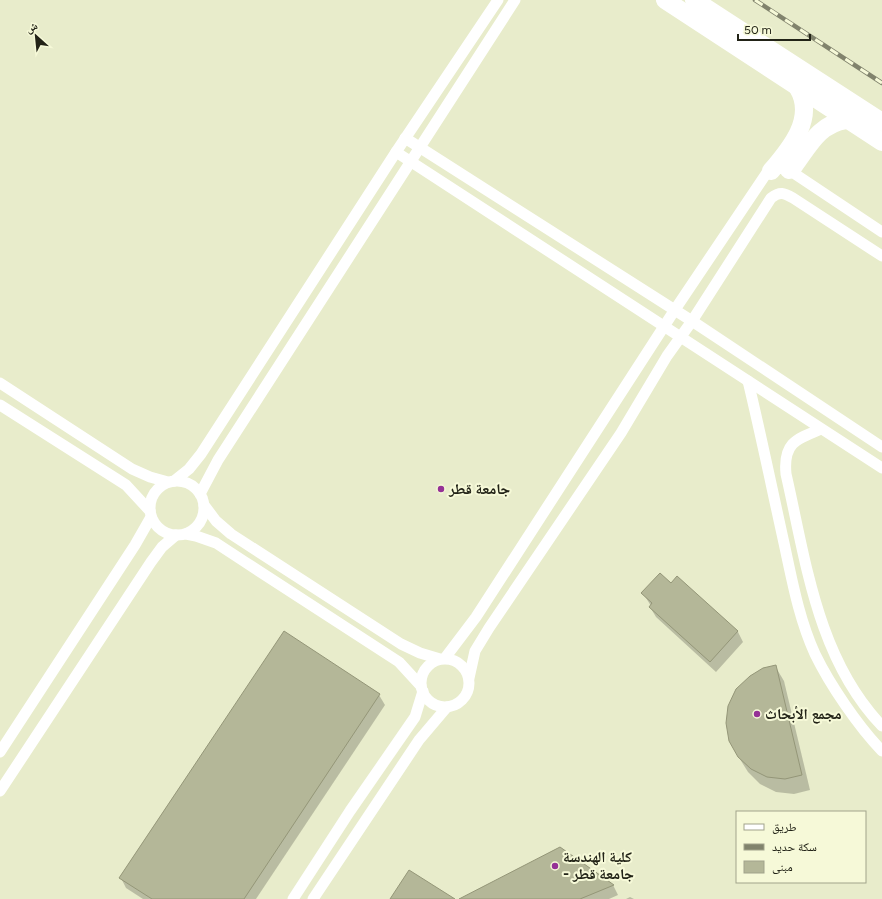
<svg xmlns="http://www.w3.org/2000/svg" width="882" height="899" viewBox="0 0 882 899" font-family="Figtree,'Noto Naskh Arabic',sans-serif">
<rect width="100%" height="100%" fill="#e8eccb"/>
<g fill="#0003">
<polygon points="677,577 738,632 743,642 716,672 656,617 650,607 651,606 643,593 671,584"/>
<polygon points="775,666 784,681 810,790 794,794 776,792 760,784 748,772 738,756"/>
<polygon points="379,695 385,705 256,899 143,899 126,888 121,878"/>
<polygon points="613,885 618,895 609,899 461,899"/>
<polygon points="630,897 634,899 626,899"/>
</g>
<g fill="#b4b798" stroke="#949678">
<polygon points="660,573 671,583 677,576 738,631 710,662 649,607 652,603 641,593"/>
<polygon points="284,631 380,694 244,899 152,899 119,878"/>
<polygon points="776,665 802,775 785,779 767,777 751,769 738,757 729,741 726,723 728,706 736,689 750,676 763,668"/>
<polygon points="560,847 614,885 580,899 459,899"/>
<polygon points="409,870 455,899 390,899"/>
</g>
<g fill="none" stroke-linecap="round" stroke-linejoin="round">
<g stroke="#fff" stroke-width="11">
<polyline points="405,138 692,321 882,447"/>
<polyline points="396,152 882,468"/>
<path d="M748,381C761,435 772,489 784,543C792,580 799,619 815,654C830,685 858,726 882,751"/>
<polyline points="0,383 132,469 150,477 168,482"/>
<polyline points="0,405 126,485 150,511"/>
<path d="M821,429C796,439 783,443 786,474C806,561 817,658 882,726"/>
<circle cx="177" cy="508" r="27"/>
<polyline points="174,481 189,469 201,454 396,152 498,0"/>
<polyline points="200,494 218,460 515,0"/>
<polyline points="204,505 216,521 231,534 401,644 420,653 440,659"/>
<polyline points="186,534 196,536 216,543 245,562 399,662 421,686"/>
<path d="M445,658L476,617L674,311L766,174C774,168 780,167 789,170L882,232"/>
<circle cx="445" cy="683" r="24"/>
<path d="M469,678L475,651L489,628L621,433L667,356L692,321L771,198C780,191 784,193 793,198L882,256"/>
<polyline points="0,752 135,545 151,517"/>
<polyline points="0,791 151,562 162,547 176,535"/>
<polyline points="293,899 350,811 415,717 423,691"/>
<polyline points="313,899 419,740 447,707"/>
</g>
<g stroke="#fff" stroke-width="18">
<polyline points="665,0 882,142"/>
<polyline points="694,0 882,122"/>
<path d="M789,170L794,166C809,146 819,124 846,120"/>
<path d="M771,171C790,149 816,118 798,88"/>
</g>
<defs>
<polyline id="rail" points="755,0 882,83"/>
</defs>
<use href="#rail" stroke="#81836d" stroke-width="4.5"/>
<use href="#rail" stroke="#f6f9d8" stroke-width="3" stroke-dasharray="9" stroke-linecap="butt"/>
</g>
<g fill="#953196" stroke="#f6f9d8" stroke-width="1.5">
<circle cx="441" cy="489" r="4"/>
<circle cx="757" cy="714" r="4"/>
<circle cx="555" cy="866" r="4"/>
</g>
<g text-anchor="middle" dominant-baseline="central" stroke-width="4" stroke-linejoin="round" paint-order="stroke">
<g font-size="15" font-weight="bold" fill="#222317" stroke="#f6f9d8" text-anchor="start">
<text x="449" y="489">جامعة قطر</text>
<text x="765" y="714">مجمع الأبحاث</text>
<text x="563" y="857">كلية الهندسة<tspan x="563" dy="17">- جامعة قطر</tspan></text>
</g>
</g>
<rect x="736" y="811" width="130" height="72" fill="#f6f9d8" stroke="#a1a38b"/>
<rect x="744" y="824" width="20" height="6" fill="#ffffff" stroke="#a1a38b"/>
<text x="772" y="831" font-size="12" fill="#222317">طريق</text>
<rect x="744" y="844" width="20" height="6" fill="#81836d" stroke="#a1a38b"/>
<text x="772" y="851" font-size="12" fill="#222317">سكة حديد</text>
<rect x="744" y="861" width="20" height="12" fill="#b4b798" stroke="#a1a38b"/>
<text x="772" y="871" font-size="12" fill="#222317">مبنى</text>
<g transform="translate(36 36) rotate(333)" stroke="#f6f9d8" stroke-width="3" paint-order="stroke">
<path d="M0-3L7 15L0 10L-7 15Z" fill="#222317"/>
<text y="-6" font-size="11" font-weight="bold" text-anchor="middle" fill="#222317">ش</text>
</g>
<path d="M738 34v6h72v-6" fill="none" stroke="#222317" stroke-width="2"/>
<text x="744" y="34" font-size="12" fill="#222317" stroke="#f6f9d8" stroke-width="3" paint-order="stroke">50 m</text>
</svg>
